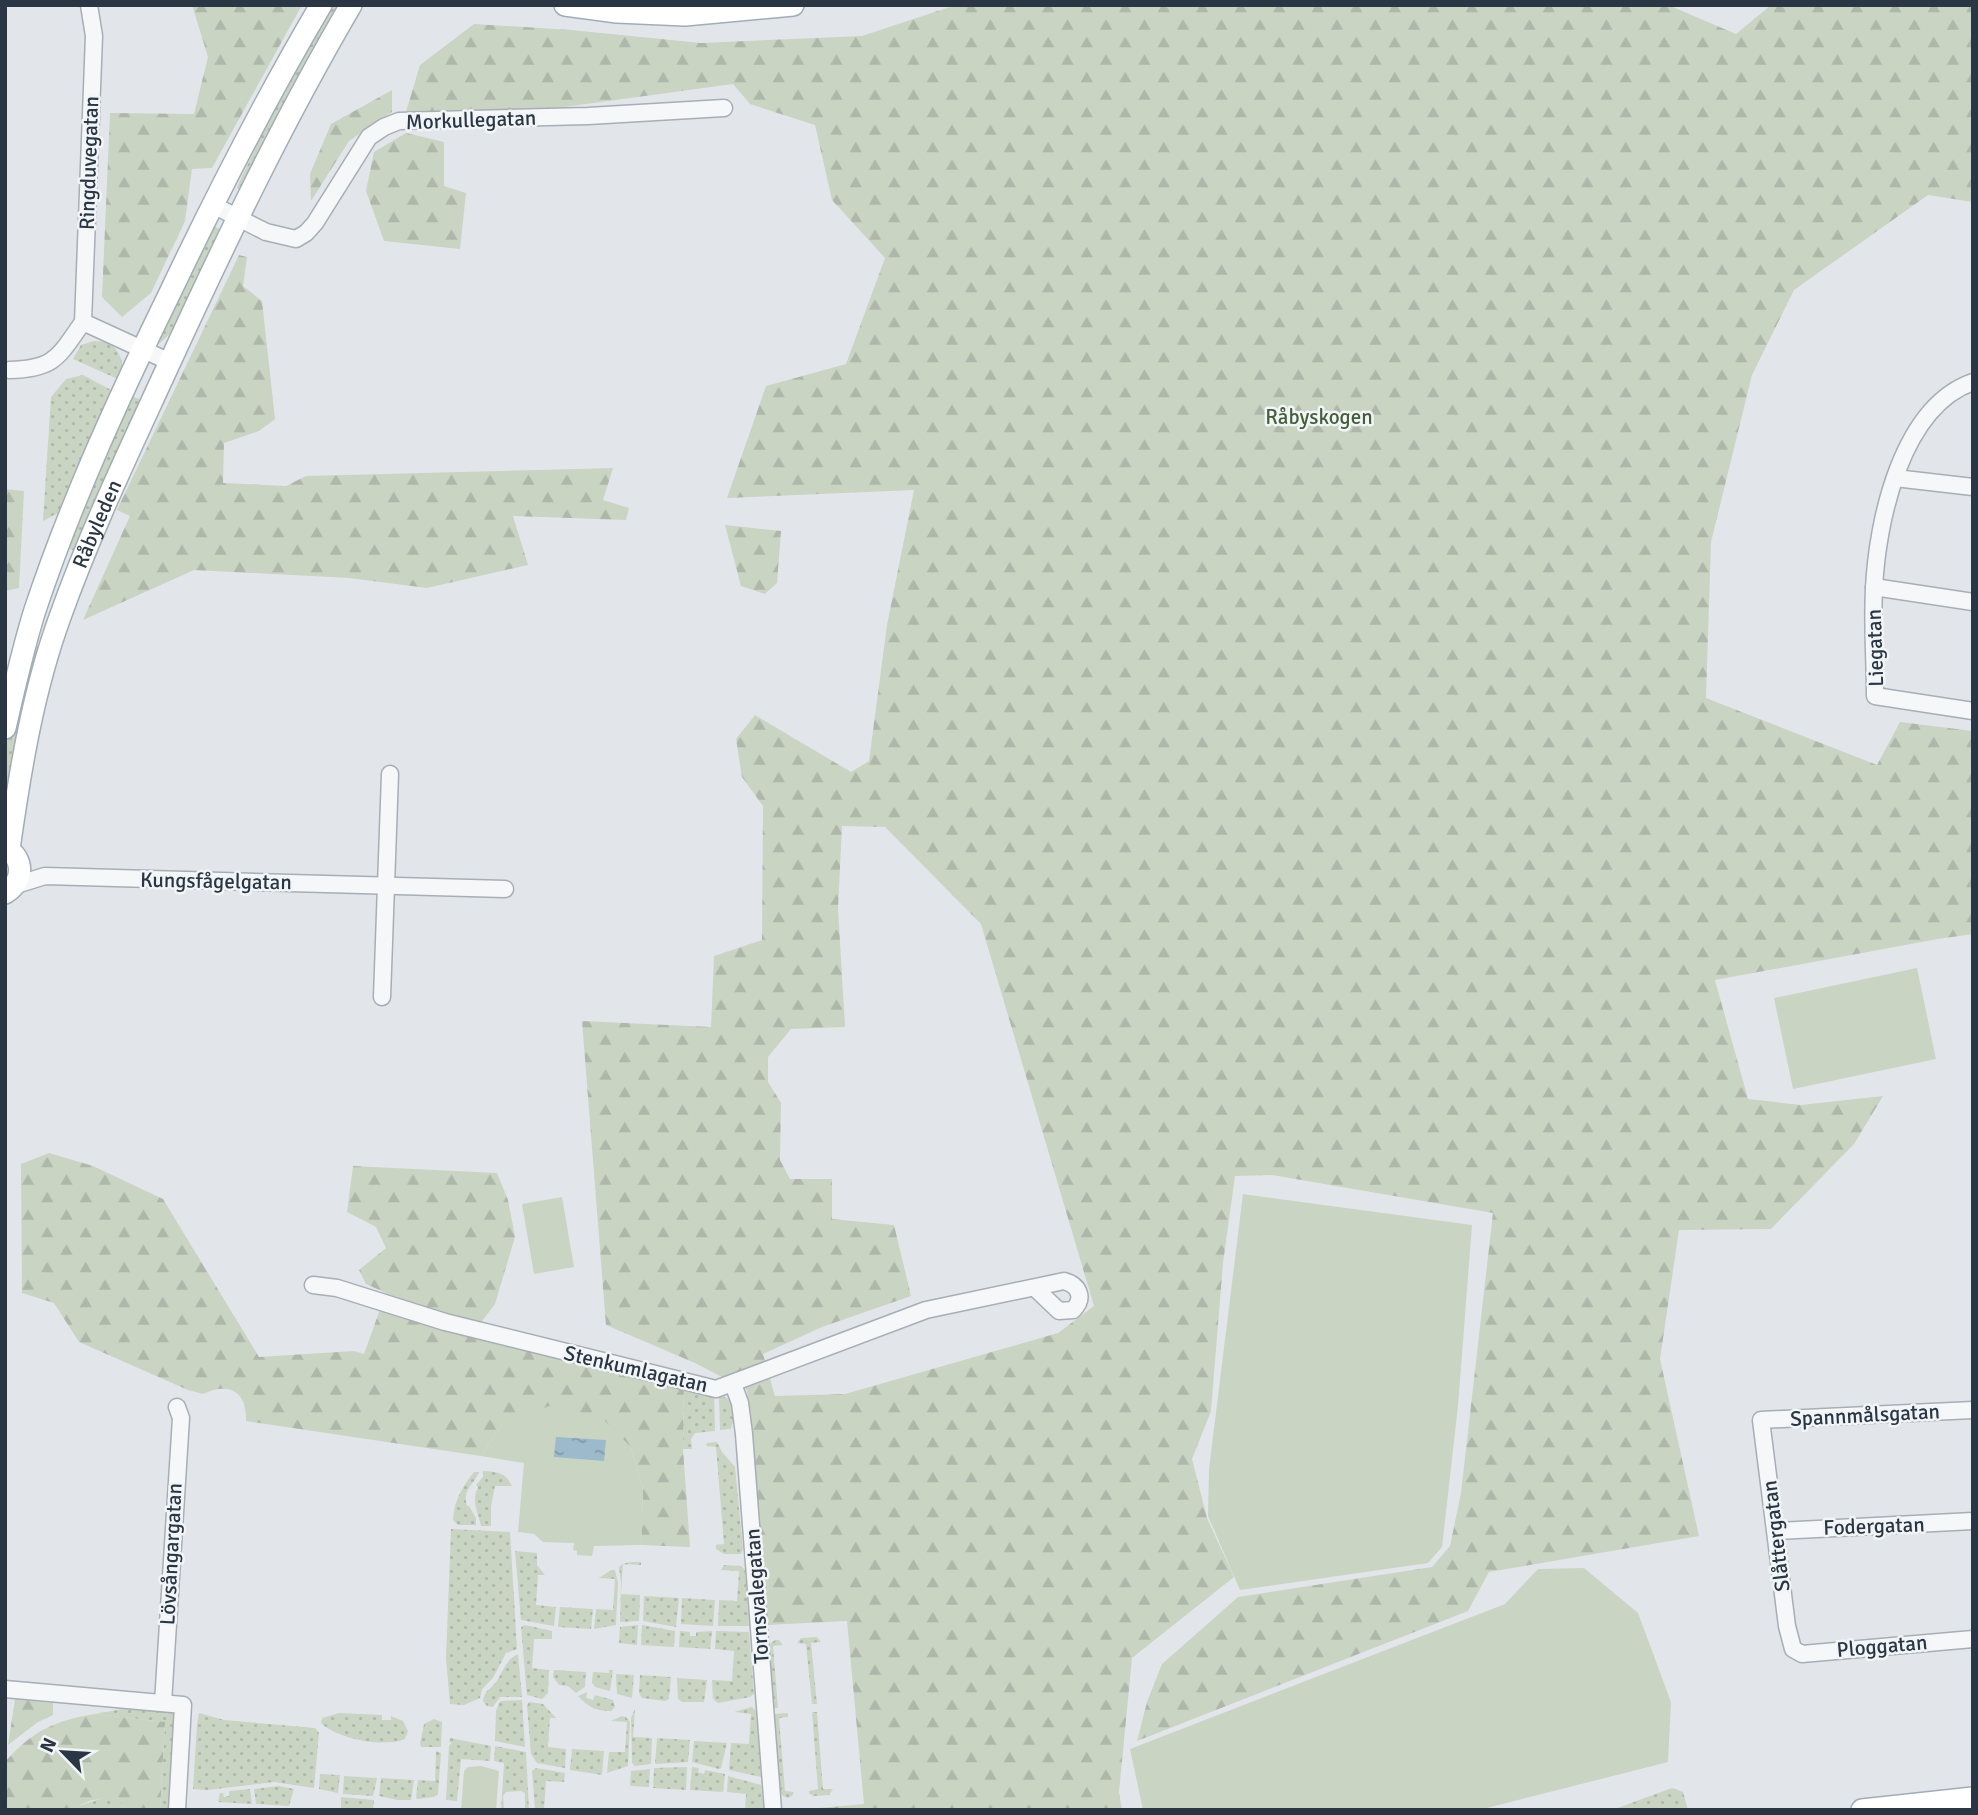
<svg xmlns="http://www.w3.org/2000/svg" width="1978" height="1815" viewBox="0 0 1978 1815" font-family="Signika,sans-serif">
<defs>
<pattern id="grass-dots" width="8" height="8" patternUnits="userSpaceOnUse" patternTransform="scale(1.75)"><rect width="8" height="8" fill="#cad4c3"/><path d="M2 2h.1M6 6h.1" fill="none" stroke="#aeb7a9" stroke-width="1.8" stroke-linecap="round"/></pattern>
<pattern id="forest-firs" width="22" height="20" patternUnits="userSpaceOnUse" patternTransform="scale(1.75)"><rect width="22" height="20" fill="#cad4c3"/><path d="M5 1l3.5 6h-7zM16 11l3.5 6h-7z" fill="#aeb7a9"/></pattern>
<pattern id="water-ripples" width="26" height="14" patternUnits="userSpaceOnUse" patternTransform="scale(1.75)"><rect width="26" height="14" fill="#9cbacb"/><path d="M2 4q2-2 4 0t4 0M15 11q2-2 4 0t4 0" fill="none" stroke="#7f98a6"/></pattern>
</defs>
<rect width="100%" height="100%" fill="#e2e6ea"/>
<g fill="url(#grass-dots)">
<polygon points="330,5 345,5 243,191 239,191 237,187 288,79"/>
<polygon points="215,227 220,229 220,236 177,323 171,333 160,343 156,343 209,230"/>
<path d="M94,341L110,342C122,356 125,363 120,380L73,359L81,345Z"/>
<polygon points="83,375 113,391 58,513 43,521 51,397 66,379"/>
<polygon points="128,394 145,402 79,552 63,547"/>
<polygon points="31,644 45,647 5,836 5,750"/>
<polygon points="684,1382 714,1394 715,1431 695,1433 691,1439 692,1449 683,1449"/>
<polygon points="719,1395 732,1400 734,1418 731,1429 720,1430"/>
<polygon points="717,1442 722,1452 735,1467 743,1549 741,1554 724,1554 716,1549 716,1545 724,1544 716,1447 706,1446 707,1443"/>
<path d="M483,1471C498,1472 505,1472 512,1486H495L491,1506V1526H481C478,1511 471,1502 478,1487L476,1485L483,1477Z"/>
<path d="M474,1472H479C474,1485 462,1489 467,1506H469L476,1518V1525H458L453,1520C454,1501 462,1487 474,1472Z"/>
<polygon points="451,1529 510,1532 517,1649 506,1653 493,1678 482,1689 480,1698 464,1705 450,1704 446,1658"/>
<polygon points="515,1551 537,1553 537,1565 545,1575 538,1575 536,1605 556,1607 554,1626 521,1620"/>
<path d="M641,1562V1565L623,1564L621,1594L640,1595L639,1621L620,1622L621,1583L619,1567C625,1561 633,1562 641,1562Z"/>
<polygon points="724,1565 741,1566 745,1570 749,1626 718,1626 719,1600 737,1601 739,1571 721,1570"/>
<polygon points="611,1570 615,1570 618,1583 616,1625 594,1629 596,1609 613,1610 615,1579 599,1578"/>
<polygon points="644,1596 679,1598 676,1627 643,1621"/>
<polygon points="682,1598 715,1600 713,1626 681,1624"/>
<polygon points="560,1607 593,1609 591,1629 558,1627"/>
<polygon points="525,1625 552,1631 552,1639 534,1639 532,1668 549,1670 548,1693 542,1699 527,1695 521,1627"/>
<polygon points="638,1625 637,1645 619,1643 620,1627"/>
<polygon points="642,1625 675,1631 674,1647 641,1645"/>
<polygon points="680,1631 690,1632 690,1636 696,1636 696,1632 712,1631 710,1649 679,1647"/>
<polygon points="716,1631 749,1632 754,1694 750,1697 718,1703 713,1699 712,1680 732,1681 734,1651 715,1649"/>
<polygon points="817,1637 821,1642 811,1643 817,1704 812,1704 806,1644 797,1643 801,1638"/>
<polygon points="775,1640 779,1640 783,1645 773,1646 778,1708 772,1708 768,1646"/>
<path d="M518,1654L522,1697H500L493,1707L487,1706L483,1701C484,1691 490,1690 496,1682C504,1671 505,1660 518,1654Z"/>
<polygon points="554,1670 586,1672 585,1687 576,1693 568,1686 559,1685 553,1677"/>
<polygon points="609,1670 613,1670 610,1691 595,1687 592,1682 593,1672 609,1673"/>
<polygon points="616,1674 634,1675 632,1698 617,1694"/>
<polygon points="640,1675 671,1677 669,1699 665,1701 642,1698 639,1693"/>
<polygon points="677,1678 707,1680 704,1702 682,1702 678,1699"/>
<path d="M587,1692L586,1698L593,1700L595,1695L613,1700L615,1707L611,1711C596,1711 588,1707 578,1696Z"/>
<polygon points="522,1700 525,1747 495,1741 496,1711 500,1701"/>
<polygon points="529,1702 543,1704 556,1718 550,1718 548,1747 566,1749 565,1768 537,1763 531,1754 527,1706"/>
<polygon points="752,1707 756,1711 761,1777 729,1770 731,1743 749,1744 751,1714 734,1712"/>
<polygon points="122,1709 177,1712 172,1810 160,1810 165,1722 95,1714"/>
<polygon points="635,1709 633,1737 652,1738 651,1764 635,1766 632,1763 631,1718"/>
<polygon points="812,1712 817,1712 823,1789 833,1789 829,1795 813,1796 809,1793 809,1791 818,1789"/>
<polygon points="199,1713 224,1720 315,1728 319,1733 314,1788 274,1782 207,1790 193,1789 197,1725"/>
<path d="M339,1713L382,1715V1720H391V1716L403,1721L408,1731L405,1739C383,1748 338,1739 321,1723L322,1718Z"/>
<polygon points="788,1713 788,1717 779,1718 785,1791 794,1792 792,1796 788,1798 783,1796 780,1791 774,1714"/>
<polygon points="622,1716 626,1717 630,1722 628,1766 607,1773 609,1752 625,1752 627,1722 611,1721"/>
<polygon points="434,1719 442,1722 441,1747 421,1747 420,1744 424,1724"/>
<polygon points="450,1738 491,1746 490,1761 461,1759 457,1801 446,1800 449,1746 452,1742 449,1742"/>
<polygon points="657,1738 690,1740 688,1762 655,1764"/>
<polygon points="694,1741 727,1743 721,1768 719,1769 692,1762"/>
<polygon points="495,1746 526,1752 529,1810 525,1810 525,1793 521,1791 506,1792 503,1796 504,1810 501,1810 504,1763 494,1761"/>
<polygon points="572,1749 604,1751 602,1775 570,1770"/>
<polygon points="436,1751 441,1753 438,1794 434,1797 418,1799 416,1798 418,1780 435,1781"/>
<polygon points="687,1767 686,1790 653,1788 654,1768"/>
<polygon points="692,1767 699,1768 698,1772 704,1774 705,1770 725,1774 723,1792 690,1790"/>
<polygon points="536,1768 565,1773 564,1782 546,1781 544,1810 535,1810 532,1771"/>
<polygon points="650,1769 649,1787 630,1786 631,1771"/>
<polygon points="320,1774 340,1775 338,1793 319,1789"/>
<polygon points="344,1776 377,1778 373,1796 343,1794"/>
<polygon points="728,1776 761,1785 764,1810 745,1810 746,1794 727,1792"/>
<polygon points="381,1778 414,1780 411,1800 398,1800 379,1796"/>
<polygon points="279,1786 294,1789 289,1806 256,1804 254,1789"/>
<polygon points="1672,1788 1683,1792 1688,1810 1612,1810"/>
<polygon points="250,1789 252,1804 218,1802 220,1793 223,1793 224,1797 229,1796 229,1791"/>
<polygon points="106,1797 121,1799 123,1810 73,1810 78,1806"/>
<polygon points="341,1797 374,1800 373,1810 341,1809"/>
</g>
<g fill="url(#forest-firs)" fill-rule="evenodd">
<polygon points="192,5 302,5 212,168 192,169 185,221 151,293 122,317 102,297 110,113 194,114 208,57"/>
<path d="M956,5H1668L1736,34L1771,5H1973V202L1928,195L1794,290L1752,375L1711,542L1706,698L1877,765L1900,722L1973,731V934L1938,939L1715,980L1748,1099L1801,1105L1883,1096L1854,1144L1771,1229L1679,1230L1660,1359L1699,1536L1489,1572L1468,1611L1137,1741L1147,1702L1162,1664L1238,1597L1432,1567L1450,1546L1461,1493L1493,1213L1272,1175L1235,1176L1223,1263L1211,1411L1192,1459L1207,1518L1234,1577L1132,1658L1119,1792L1122,1810H798L864,1804L847,1621L767,1625L747,1390L695,1363L606,1325L582,1021L711,1027L714,956L762,940L763,806L742,777L736,739L755,715L851,772L869,761L887,625L914,490L727,498L766,386L846,364L885,258L832,200L815,125L750,104L733,84L542,110L406,112L420,65L474,24L571,30L701,43L862,36ZM842,826L885,827L981,924L1094,1306L1058,1333L845,1394L775,1396L763,1354L822,1327L911,1296L894,1225L832,1219V1179H790L780,1160L781,1103L768,1082V1057L791,1029L845,1027L838,908Z"/>
<polygon points="392,90 392,112 349,141 311,201 310,174 331,124"/>
<polygon points="406,133 444,142 444,186 466,193 460,249 384,241 366,191 374,152"/>
<polygon points="239,255 247,257 243,286 262,301 275,419 259,431 224,443 223,483 286,486 306,476 613,468 603,500 629,508 626,520 513,516 528,565 427,588 349,578 194,570 83,620 130,516 117,510"/>
<polygon points="5,489 24,491 19,588 5,591"/>
<polygon points="725,525 781,531 777,583 765,594 741,586"/>
<path d="M49,1153L93,1166L163,1199L259,1357L354,1351L364,1354L386,1293L366,1284L359,1270L386,1248L376,1227L347,1212L353,1166L497,1173L508,1200L515,1237L495,1304L473,1333L684,1382L683,1449L690,1547L641,1545L643,1489L631,1447L502,1424L481,1456L246,1421C247,1391 229,1382 203,1394L188,1390L79,1342L54,1303L22,1293L21,1164Z"/>
<polygon points="15,1699 53,1703 53,1715 38,1722 8,1745"/>
<path d="M95,1714L165,1722L160,1810H123L121,1799C105,1797 86,1799 73,1810H5V1762C32,1731 56,1720 95,1714Z"/>
</g>
<g fill="#cad4c3">
<polygon points="1917,968 1936,1059 1793,1089 1774,998"/>
<polygon points="1243,1194 1472,1225 1458,1406 1442,1547 1428,1563 1240,1590 1208,1516 1209,1469"/>
<polygon points="562,1197 574,1267 534,1274 522,1204"/>
<polygon points="552,1405 603,1419 631,1447 643,1489 641,1545 594,1546 592,1556 577,1555 577,1551 573,1550 574,1543 543,1542 534,1534 518,1532 524,1463 481,1456 502,1424"/>
<polygon points="1584,1568 1638,1613 1671,1702 1668,1762 1479,1810 1143,1810 1130,1749 1505,1604 1538,1569"/>
<polygon points="481,1766 499,1771 496,1810 461,1810 464,1771 468,1767"/>
</g>
<polygon fill="url(#water-ripples)" points="556,1437 606,1440 604,1461 554,1457"/>
<g fill="none" stroke-linecap="round" stroke-linejoin="round">
<defs>
<g id="minor">
<polyline points="213,205 266,232 296,239 306,233 315,223 369,137 384,127 399,121 588,116 724,108"/>
<polyline points="83,322 170,362"/>
<path d="M9,370C55,369 58,357 83,322L94,36L89,5"/>
<path d="M1973,382C1901,407 1877,522 1874,589C1872,625 1875,661 1875,696L1973,711"/>
<polyline points="1895,478 1973,487"/>
<polyline points="1874,587 1973,602"/>
<polyline points="16,885 45,876 505,889"/>
<polyline points="382,997 390,774"/>
<path d="M313,1285L337,1288L445,1322L716,1389L926,1310L1064,1281C1079,1285 1085,1298 1073,1310L1059,1311L1036,1289"/>
<polyline points="733,1384 740,1403 744,1434 773,1810"/>
<polyline points="1973,1410 1761,1420 1787,1626 1793,1649 1802,1654 1973,1639"/>
<polyline points="1776,1531 1973,1521"/>
<polyline points="5,1689 183,1705 177,1810"/>
<polyline points="163,1703 181,1418 177,1407"/>
</g>
<g id="major">
<polyline points="565,5 617,12 685,15 793,5"/>
<path d="M5,728C14,688 23,648 35,610C71,502 118,399 168,297C215,198 265,100 321,5"/>
<path d="M5,848C25,858 24,882 5,893"/>
<path id="s1" d="M9,849C20,771 33,691 60,617C91,530 131,447 169,364C225,242 283,121 351,5"/>
<polyline points="1862,1810 1973,1798"/>
</g>
</defs>
<use href="#minor" stroke="#a7aeb5" stroke-width="19"/>
<use href="#major" stroke="#a1adb6" stroke-width="24"/>
<use href="#minor" stroke="#f5f7f9" stroke-width="16"/>
<use href="#major" stroke="#fff" stroke-width="21"/>
</g>
<g text-anchor="middle" dominant-baseline="central" stroke-width="5" stroke-linejoin="round" paint-order="stroke">
<g font-size="21" fill="#2a3643" stroke="#f2f5f8">
<text transform="translate(471 120) rotate(-2)">Morkullegatan</text>
<text transform="translate(89 163) rotate(-88)">Ringduvegatan</text>
<text stroke="none"><textPath href="#s1" startOffset="338">Råbyleden</textPath></text>
<text transform="translate(1875 648) rotate(-92)">Liegatan</text>
<text transform="translate(216 881) rotate(1)">Kungsfågelgatan</text>
<text transform="translate(636 1369) rotate(13)">Stenkumlagatan</text>
<text transform="translate(1865 1415) rotate(-3)">Spannmålsgatan</text>
<text transform="translate(1874 1526) rotate(-2)">Fodergatan</text>
<text transform="translate(1776 1536) rotate(-97)">Slåttergatan</text>
<text transform="translate(171 1554) rotate(-87)">Lövsångargatan</text>
<text transform="translate(757 1596) rotate(-94)">Tornsvalegatan</text>
<text transform="translate(1882 1646) rotate(-5)">Ploggatan</text>
</g>
<g font-size="21" fill="#445f37" stroke="#f2f5f8">
<text x="1319" y="417">Råbyskogen</text>
</g>
</g>
<rect width="1978" height="1815" fill="none" stroke="#2a3643" stroke-width="14"/>
<g transform="translate(63 1752) rotate(295)" stroke="#f2f5f8" stroke-width="5" paint-order="stroke">
<path d="M0-5L12 26L0 18L-12 26Z" fill="#2a3643"/>
<text y="-10" font-size="19" font-weight="bold" text-anchor="middle" fill="#2a3643">N</text>
</g>
</svg>
